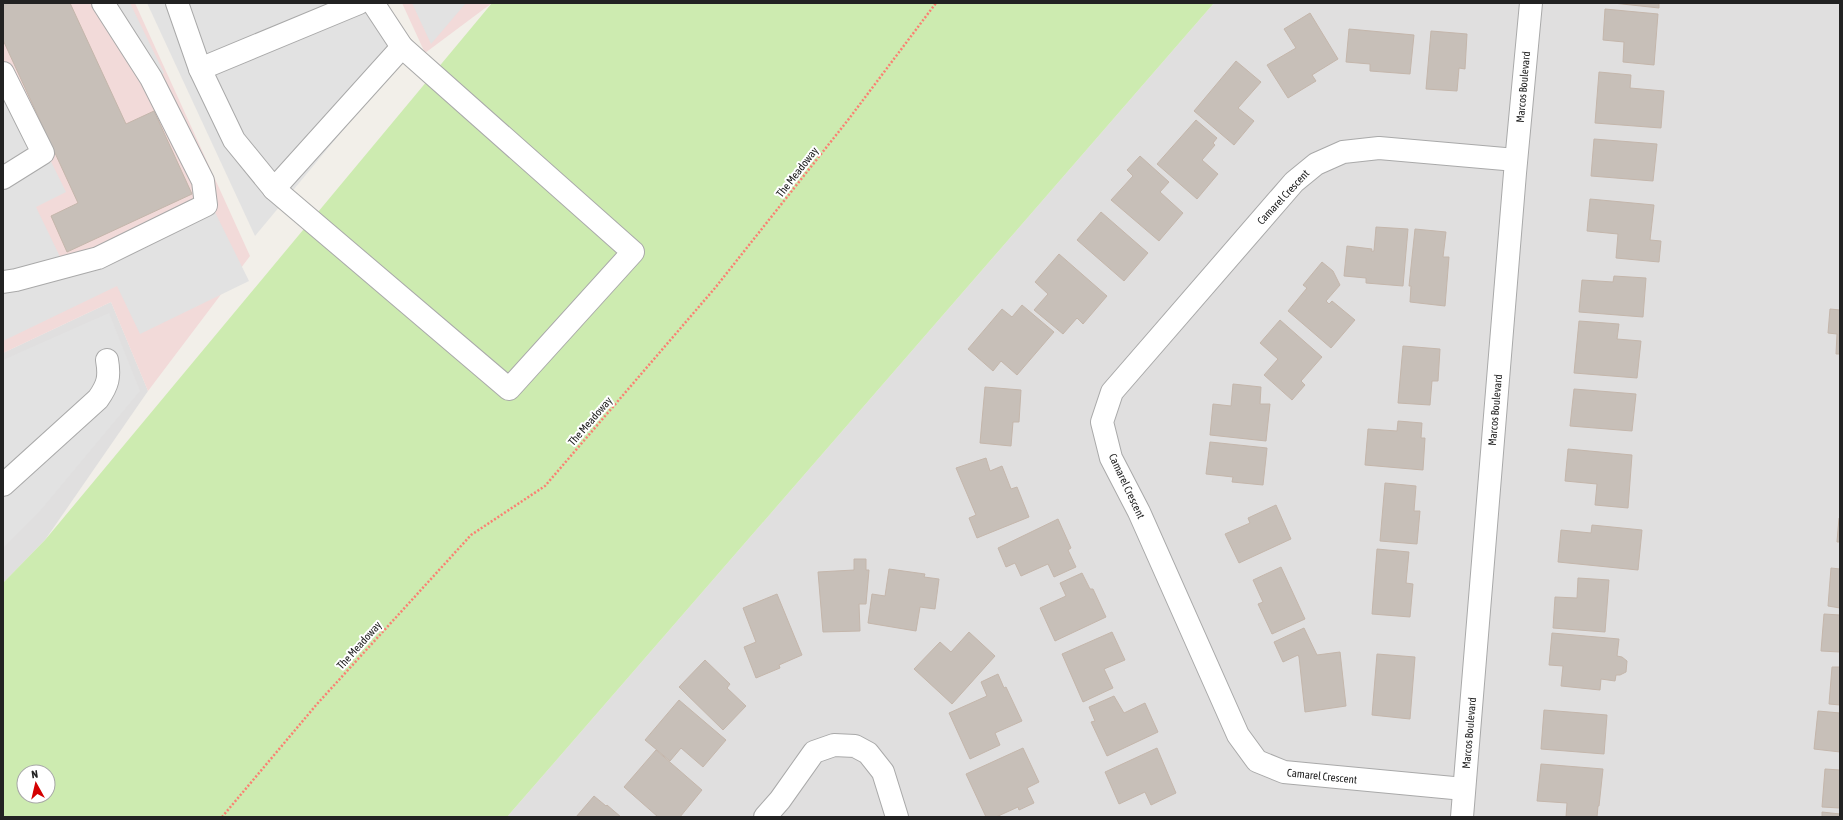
<svg xmlns="http://www.w3.org/2000/svg" width="1843" height="820" viewBox="0 0 1843 820" font-family="'Asap Condensed',sans-serif">
<rect width="100%" height="100%" fill="#f2efe9"/>
<g fill="#e0dfdf">
<polygon points="1214,3 1840,3 1840,817 507,817"/>
<polygon points="111,302 148,391 45,540 3,583 3,353"/>
</g>
<g fill="#f2dad9">
<polygon points="3,3 135,3 250,256 148,391 111,302 3,353"/>
<polygon points="402,3 492,3 425,53"/>
</g>
<path fill="#cdebb0" fill-rule="evenodd" d="M492,3H1214L507,817H3V583L45,540ZM24,772H48V796H24Z"/>
<g fill="#e2e2e2">
<polygon points="105,3 130,3 164,73 144,84"/>
<polygon points="147,3 387,3 408,52 255,236"/>
<polygon points="412,3 466,3 431,44"/>
<polygon points="3,64 66,192 36,207 63,263 206,194 249,281 140,334 117,286 3,341"/>
<polygon points="109,313 140,391 40,511 3,548 3,360"/>
</g>
<g fill="#c7bfb8" stroke="#c4b6ab">
<polygon points="3,3 70,3 126,124 154,111 192,194 67,252 51,216 78,203 3,40"/>
<polygon points="1613,3 1659,3 1659,8"/>
<polygon points="1605,9 1658,14 1654,65 1623,62 1624,42 1603,40"/>
<polygon points="1310,13 1338,59 1312,75 1316,81 1288,98 1267,65 1296,48 1284,29"/>
<polygon points="1349,29 1414,35 1410,74 1370,71 1370,64 1346,62"/>
<polygon points="1431,31 1467,34 1465,69 1459,68 1457,91 1426,89"/>
<polygon points="1236,61 1261,82 1238,108 1254,121 1234,145 1194,111"/>
<polygon points="1599,72 1631,75 1630,88 1664,91 1661,128 1595,123"/>
<polygon points="1196,120 1217,138 1213,143 1215,145 1202,160 1218,174 1197,199 1157,164"/>
<polygon points="1594,139 1657,144 1653,181 1591,176"/>
<polygon points="1140,156 1169,182 1160,192 1183,213 1159,241 1111,200 1133,176 1127,170"/>
<polygon points="1590,199 1654,205 1650,240 1661,241 1659,262 1616,258 1618,234 1587,231"/>
<polygon points="1101,212 1148,253 1124,281 1077,240"/>
<polygon points="1376,227 1408,229 1403,286 1366,283 1366,278 1344,276 1347,246 1372,249 1371,251 1374,251"/>
<polygon points="1415,229 1446,232 1443,257 1449,257 1445,306 1410,302 1411,286 1409,286"/>
<polygon points="1059,254 1107,296 1083,324 1077,318 1063,334 1034,310 1048,294 1035,282"/>
<polygon points="1322,262 1333,271 1340,285 1326,301 1329,304 1332,301 1355,320 1331,348 1288,311 1307,288 1303,285"/>
<polygon points="1614,276 1646,278 1643,317 1579,312 1582,280 1613,282"/>
<polygon points="1022,305 1054,332 1017,375 1001,361 993,371 968,349 1002,309 1012,317"/>
<polygon points="1830,309 1840,310 1840,354 1836,354 1837,334 1828,333"/>
<polygon points="1280,320 1322,357 1301,381 1305,385 1292,400 1264,375 1278,359 1260,343"/>
<polygon points="1579,321 1619,324 1617,339 1641,341 1637,378 1574,373"/>
<polygon points="1403,346 1440,349 1438,381 1432,381 1430,405 1398,403"/>
<polygon points="1233,384 1261,387 1260,404 1270,404 1266,441 1210,435 1213,404 1231,406"/>
<polygon points="985,387 1021,390 1019,422 1013,422 1011,446 980,443"/>
<polygon points="1574,389 1636,394 1632,431 1570,426"/>
<polygon points="1398,421 1422,423 1421,438 1425,438 1423,470 1365,465 1368,429 1397,431"/>
<polygon points="1210,442 1267,448 1263,485 1232,482 1233,477 1206,474"/>
<polygon points="1568,449 1632,455 1628,508 1595,505 1597,484 1565,481"/>
<polygon points="986,458 990,471 1002,466 1011,489 1017,487 1029,517 977,538 969,518 976,515 956,468"/>
<polygon points="1385,483 1416,486 1414,511 1420,511 1417,544 1380,541"/>
<polygon points="1276,505 1291,539 1239,563 1225,534 1250,523 1248,518"/>
<polygon points="1839,518 1840,518 1840,542 1837,542"/>
<polygon points="1058,519 1071,548 1068,550 1076,567 1054,577 1048,564 1021,576 1015,563 1006,567 998,548"/>
<polygon points="1592,525 1642,530 1638,570 1558,562 1561,530 1591,533"/>
<polygon points="1377,549 1409,552 1406,583 1413,584 1410,617 1372,614"/>
<polygon points="854,559 866,559 866,570 869,570 866,604 859,604 860,631 823,632 818,572 854,570"/>
<polygon points="1281,567 1305,619 1272,634 1258,604 1263,602 1253,580"/>
<polygon points="1831,568 1840,569 1840,608 1828,606"/>
<polygon points="889,569 925,574 924,577 939,579 935,609 920,607 916,631 868,623 872,594 885,596"/>
<polygon points="1082,573 1090,589 1093,589 1106,617 1055,641 1040,608 1066,596 1060,583"/>
<polygon points="1578,578 1609,580 1605,632 1553,628 1555,597 1577,598"/>
<polygon points="777,594 802,655 779,665 780,668 756,678 744,647 756,642 743,608"/>
<polygon points="1824,614 1840,615 1840,652 1821,651"/>
<polygon points="1304,628 1317,655 1340,652 1346,706 1305,712 1299,657 1298,655 1283,662 1274,642"/>
<polygon points="969,632 995,656 952,704 914,669 940,642 951,652"/>
<polygon points="1112,632 1125,660 1104,669 1113,688 1083,702 1062,654"/>
<polygon points="1552,633 1619,639 1617,656 1622,657 1627,661 1626,672 1620,675 1616,675 1615,681 1601,679 1600,690 1561,686 1563,666 1549,665"/>
<polygon points="1377,654 1415,657 1410,719 1372,715"/>
<polygon points="705,660 730,684 727,688 746,706 723,730 679,687"/>
<polygon points="1832,667 1840,667 1840,705 1829,704"/>
<polygon points="998,674 1004,688 1006,687 1022,721 995,733 1000,745 970,759 949,713 987,696 981,682"/>
<polygon points="1114,696 1124,713 1145,703 1158,732 1107,756 1091,722 1095,721 1089,707"/>
<polygon points="679,700 726,740 703,767 681,748 670,761 645,740"/>
<polygon points="1544,710 1607,715 1604,754 1541,749"/>
<polygon points="1818,711 1840,713 1840,752 1814,749"/>
<polygon points="1023,748 1039,782 1027,788 1034,803 1019,810 1018,807 996,817 986,817 966,774"/>
<polygon points="1157,748 1176,793 1151,805 1145,792 1119,804 1105,772"/>
<polygon points="656,750 702,790 680,817 658,817 624,787"/>
<polygon points="1541,764 1603,769 1599,806 1598,806 1597,817 1566,817 1567,803 1537,801"/>
<polygon points="1825,769 1840,770 1840,808 1822,807"/>
<polygon points="594,796 606,806 607,805 621,817 576,817"/>
<polygon points="1822,812 1840,814 1840,817 1822,817"/>
</g>
<g fill="none" stroke-linecap="round" stroke-linejoin="round">
<defs>
<g id="minor">
<polyline points="177,3 200,69 234,140 274,189 402,47 373,3"/>
<polyline points="200,69 359,3"/>
<polyline points="3,73 43,153 3,178"/>
<polyline points="274,189 509,389 633,252 402,47"/>
<polyline points="3,282 16,280 98,258 206,205 203,181 151,78 103,3"/>
<path d="M3,485L98,399C108,385 110,377 107,360"/>
<polyline points="1464,789 1284,772 1257,761 1238,735 1139,512 1111,458 1102,422 1112,392 1294,182 1316,164 1343,152 1379,148 1516,160"/>
<polyline points="765,817 780,800 814,752 834,745 855,746 868,753 883,772 897,817"/>
<polyline points="1462,817 1515,173 1531,3"/>
</g>
</defs>
<use href="#minor" stroke="#a9a9a9" stroke-width="24"/>
<polyline stroke="#fa8072" stroke-width="2.5" stroke-dasharray="2 2" stroke-linecap="butt" points="222,817 317,704 471,535 545,486 715,288 848,120 936,3"/>
<use href="#minor" stroke="#fff" stroke-width="22"/>
</g>
<g text-anchor="middle" dominant-baseline="central" stroke-width="4" stroke-linejoin="round" paint-order="stroke">
<g font-size="11" fill="#222" stroke="#fff">
<text transform="translate(1523 87) rotate(-85)">Marcos Boulevard</text>
<text transform="translate(797 172) rotate(-52)">The Meadoway</text>
<text transform="translate(1283 197) rotate(-47)">Camarel Crescent</text>
<text transform="translate(1495 410) rotate(-85)">Marcos Boulevard</text>
<text transform="translate(590 421) rotate(-49)">The Meadoway</text>
<text transform="translate(1127 486) rotate(65)">Camarel Crescent</text>
<text transform="translate(359 645) rotate(-48)">The Meadoway</text>
<text transform="translate(1469 733) rotate(-85)">Marcos Boulevard</text>
<text transform="translate(1322 776) rotate(6)">Camarel Crescent</text>
</g>
</g>
<rect width="1843" height="820" fill="none" stroke="#222222" stroke-width="8"/>
<g transform="translate(36 784) rotate(352)"><circle r="19" fill="#ffffff" stroke="#a7a7a7"/>
<path d="M0-3L7 15L0 10L-7 15Z" fill="#d40000"/>
<text y="-6" font-size="11" font-weight="bold" text-anchor="middle" fill="#222222">N</text>
</g>
</svg>
